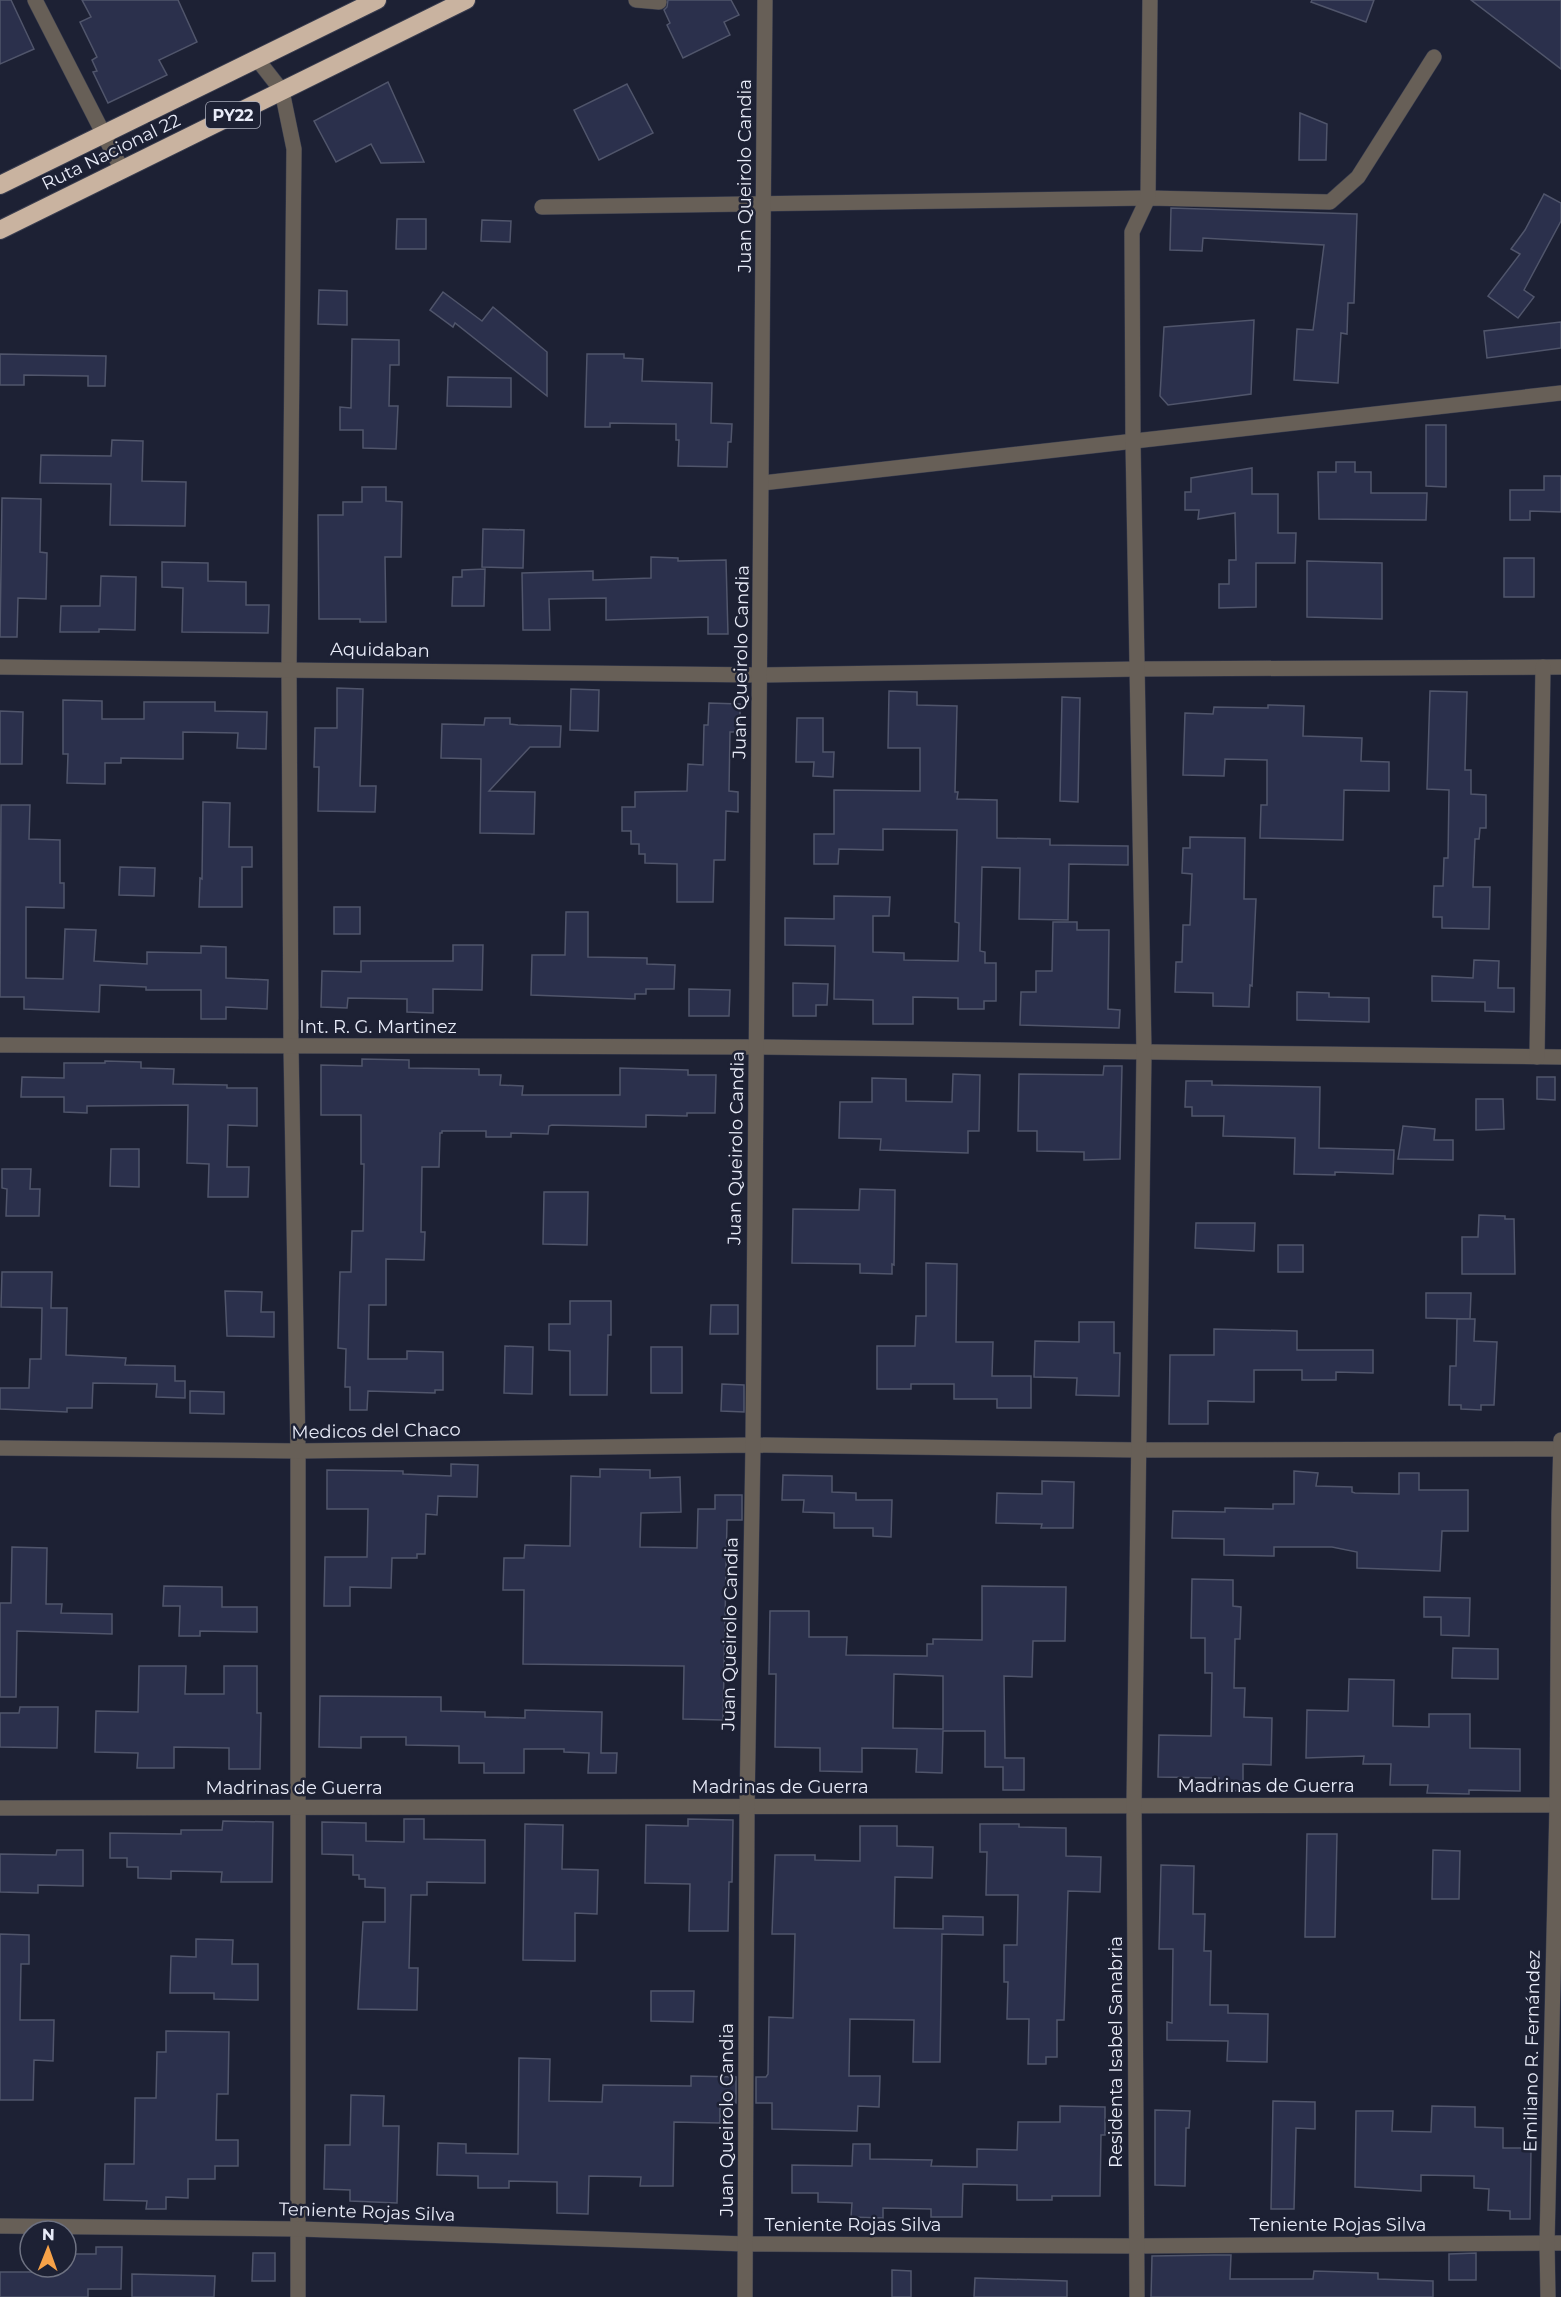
<svg xmlns="http://www.w3.org/2000/svg" width="1561" height="2297" viewBox="0 0 1561 2297" font-family="Montserrat,sans-serif">
<rect width="100%" height="100%" fill="#1d2134"/>
<g fill="#2b304c" stroke="#50556b" stroke-width="1.5" fill-rule="evenodd">
<polygon points="0,0 11,0 34,49 0,64"/>
<polygon points="82,0 178,0 197,42 159,60 167,75 108,103 93,72 97,71 92,60 97,57 80,22 91,17"/>
<polygon points="668,0 731,0 739,15 724,22 730,35 683,58 667,25 670,23 664,10 667,7"/>
<polygon points="1312,0 1374,0 1366,22 1311,2"/>
<polygon points="1471,0 1561,0 1561,69"/>
<polygon points="388,82 424,162 381,163 371,144 336,162 314,121"/>
<polygon points="627,84 653,133 599,160 574,110"/>
<polygon points="1300,113 1327,124 1326,160 1299,160"/>
<polygon points="1544,194 1561,203 1561,221 1524,290 1534,297 1518,318 1488,296 1520,254 1511,249 1525,230"/>
<polygon points="1171,208 1357,214 1354,303 1348,303 1347,334 1341,333 1338,383 1294,380 1297,329 1313,330 1324,245 1203,238 1202,251 1170,250"/>
<polygon points="397,219 426,219 426,249 396,249"/>
<polygon points="482,220 511,221 510,242 481,241"/>
<polygon points="319,290 347,291 347,325 318,324"/>
<polygon points="443,292 482,321 493,307 547,352 547,396 455,323 453,327 430,310"/>
<polygon points="1254,320 1251,394 1168,405 1160,396 1164,327"/>
<polygon points="1561,322 1561,348 1487,358 1484,331"/>
<polygon points="352,339 399,340 399,365 390,365 389,406 398,406 396,449 363,448 363,430 340,430 340,407 351,408"/>
<polygon points="0,354 106,356 105,386 88,386 88,376 24,375 24,385 0,385"/>
<polygon points="587,354 624,354 624,358 643,359 642,381 712,383 711,423 732,424 731,442 728,442 727,467 678,466 679,440 676,440 676,424 610,423 610,427 585,427"/>
<polygon points="448,377 511,378 511,407 447,406"/>
<polygon points="1426,425 1446,425 1446,487 1426,486"/>
<polygon points="112,440 143,441 142,481 186,482 185,526 110,525 111,484 40,483 41,455 111,456"/>
<polygon points="1336,462 1355,462 1355,472 1371,472 1371,493 1427,493 1426,520 1319,519 1318,472 1336,472"/>
<polygon points="1252,468 1252,494 1278,494 1278,533 1296,533 1295,563 1256,563 1256,607 1219,608 1219,584 1229,584 1229,560 1236,560 1235,513 1198,519 1199,510 1185,510 1185,492 1191,492 1191,478"/>
<polygon points="1544,476 1561,476 1561,512 1530,511 1530,520 1510,520 1510,490 1544,490"/>
<polygon points="362,487 386,487 386,501 402,502 401,557 385,557 386,622 360,622 360,619 319,619 318,515 343,515 343,502 362,502"/>
<polygon points="2,498 41,499 40,552 47,553 46,599 18,598 17,637 0,637"/>
<polygon points="483,529 524,530 523,568 482,567"/>
<polygon points="651,557 678,558 678,561 726,560 728,634 708,634 708,617 606,620 606,598 549,599 550,630 523,630 522,573 593,571 593,580 651,578"/>
<rect x="1504" y="558" width="30" height="39"/>
<polygon points="1307,561 1382,563 1382,619 1307,617"/>
<polygon points="162,562 208,563 208,581 246,582 246,605 269,605 268,633 182,632 183,588 162,587"/>
<polygon points="485,569 484,606 452,606 453,577 462,577 462,570"/>
<polygon points="101,576 136,577 135,630 99,629 99,632 60,632 61,606 100,606"/>
<polygon points="337,688 363,689 360,786 376,786 375,812 318,811 319,767 314,767 315,728 337,728"/>
<polygon points="571,689 599,690 598,731 570,730"/>
<polygon points="889,691 917,692 917,705 957,706 955,792 958,792 957,799 997,800 997,838 1050,839 1050,845 1128,846 1128,865 1069,864 1068,920 1019,919 1020,868 982,867 980,951 985,952 985,963 996,963 996,1001 984,1001 984,1009 958,1009 958,998 913,997 913,1024 873,1024 873,1000 834,999 835,946 785,945 785,918 834,919 834,896 890,897 889,916 873,916 873,952 904,953 904,960 958,961 959,923 955,922 957,830 883,829 883,850 839,849 838,864 814,864 814,834 834,834 834,790 920,791 920,748 888,748"/>
<polygon points="1430,691 1467,692 1465,770 1471,770 1471,794 1486,795 1486,828 1480,828 1479,839 1475,839 1473,887 1490,887 1489,929 1442,928 1442,917 1433,917 1434,886 1443,886 1444,858 1448,858 1449,790 1427,789"/>
<polygon points="1062,697 1080,698 1078,802 1060,801"/>
<polygon points="63,700 102,701 102,719 144,719 144,702 215,702 215,711 267,712 266,749 237,748 238,733 183,732 183,759 121,758 121,763 105,763 105,784 67,783 68,754 63,754"/>
<polygon points="709,703 740,704 740,732 730,732 729,791 738,792 738,812 726,811 725,860 714,860 713,902 677,902 677,864 645,863 645,854 639,854 639,844 631,844 631,831 622,831 622,807 635,807 635,792 687,791 688,764 703,765 704,725 708,725"/>
<polygon points="1268,705 1304,706 1303,736 1362,738 1361,761 1389,762 1389,791 1344,790 1343,840 1260,838 1261,805 1267,805 1267,760 1225,759 1224,776 1183,775 1185,713 1213,714 1214,707 1268,708"/>
<polygon points="0,711 23,712 22,764 0,764"/>
<polygon points="485,718 510,718 510,724 518,725 561,726 560,747 530,747 489,791 535,792 534,834 480,833 481,759 441,758 442,724 484,725"/>
<polygon points="797,718 823,718 823,752 834,752 833,777 813,776 814,762 796,762"/>
<polygon points="203,802 230,803 229,847 252,847 252,867 242,867 242,907 199,907 200,878 202,879"/>
<polygon points="1,805 30,805 29,839 60,840 60,883 64,883 64,908 26,907 26,978 63,979 65,929 96,930 94,961 147,964 147,952 201,953 201,946 226,947 226,978 268,980 267,1009 226,1007 226,1019 201,1019 201,990 146,990 146,987 100,985 99,1012 24,1009 24,997 0,997"/>
<polygon points="1190,837 1245,838 1244,899 1256,899 1252,986 1250,985 1249,1007 1213,1006 1213,993 1175,992 1176,962 1182,962 1183,925 1190,925 1192,874 1182,873 1183,848 1190,848"/>
<polygon points="120,867 155,868 154,896 119,895"/>
<rect x="334" y="907" width="26" height="27"/>
<polygon points="566,912 588,912 588,957 647,958 647,964 675,965 674,989 646,989 646,994 635,994 635,999 531,995 532,955 565,955"/>
<polygon points="1053,922 1077,922 1077,930 1109,930 1108,1009 1120,1010 1119,1028 1020,1025 1021,992 1036,992 1036,971 1052,971"/>
<polygon points="453,945 483,945 482,990 433,989 433,1013 407,1012 407,999 348,998 347,1008 321,1007 322,971 361,972 361,961 453,961"/>
<polygon points="1474,960 1499,961 1498,988 1514,988 1514,1012 1485,1011 1485,1002 1432,1001 1432,976 1473,978"/>
<polygon points="793,983 828,984 827,1005 816,1005 816,1016 793,1016"/>
<polygon points="689,989 730,990 729,1016 689,1016"/>
<polygon points="1297,992 1329,993 1329,997 1369,998 1369,1022 1297,1020"/>
<polygon points="362,1059 409,1060 409,1068 479,1069 479,1075 501,1075 500,1085 523,1086 522,1095 620,1095 620,1068 688,1070 688,1075 716,1075 715,1113 687,1113 687,1116 646,1115 646,1127 552,1125 549,1126 548,1134 511,1133 511,1137 486,1137 486,1131 442,1131 442,1133 440,1133 439,1167 422,1167 421,1232 425,1232 424,1260 386,1259 386,1305 369,1305 368,1359 407,1359 407,1351 443,1352 443,1390 435,1390 435,1393 368,1391 367,1410 350,1410 350,1387 345,1387 346,1349 338,1348 340,1272 351,1272 352,1231 363,1231 364,1164 361,1164 361,1115 321,1115 321,1065 362,1066"/>
<polygon points="105,1061 141,1062 141,1068 174,1069 173,1084 227,1085 227,1088 257,1088 257,1126 228,1125 227,1167 249,1167 248,1197 208,1197 209,1164 187,1163 188,1105 87,1106 87,1113 64,1112 64,1097 21,1097 22,1077 64,1078 64,1063 105,1063"/>
<polygon points="1104,1066 1122,1066 1120,1159 1084,1160 1084,1152 1037,1151 1037,1131 1018,1131 1019,1074 1103,1075"/>
<polygon points="953,1074 980,1075 979,1131 968,1131 968,1153 880,1150 881,1139 839,1138 840,1102 872,1102 872,1078 906,1079 906,1101 952,1102"/>
<polygon points="1537,1077 1555,1077 1555,1100 1537,1099"/>
<polygon points="1186,1081 1212,1081 1212,1085 1320,1087 1319,1148 1394,1150 1393,1174 1335,1172 1335,1175 1294,1174 1295,1138 1223,1136 1224,1116 1192,1116 1192,1107 1185,1107"/>
<polygon points="1476,1099 1503,1099 1504,1129 1476,1130"/>
<polygon points="1403,1126 1435,1129 1434,1140 1453,1140 1453,1160 1398,1159"/>
<polygon points="111,1149 139,1149 139,1187 110,1186"/>
<polygon points="2,1169 31,1169 30,1189 40,1189 39,1216 6,1216 7,1189 2,1188"/>
<polygon points="860,1189 895,1190 894,1265 892,1264 892,1274 860,1273 860,1264 792,1263 793,1209 859,1210"/>
<polygon points="544,1192 588,1192 587,1245 543,1244"/>
<polygon points="1479,1215 1505,1216 1505,1219 1514,1219 1515,1274 1462,1274 1462,1237 1478,1237"/>
<polygon points="1196,1223 1255,1223 1254,1251 1195,1248"/>
<rect x="1278" y="1245" width="25" height="27"/>
<polygon points="926,1263 957,1264 956,1342 993,1342 992,1376 1031,1376 1031,1408 997,1408 997,1399 954,1399 954,1384 911,1384 911,1389 877,1389 877,1346 915,1346 916,1316 926,1316"/>
<polygon points="2,1272 52,1272 51,1308 67,1308 66,1355 126,1358 125,1365 175,1366 175,1381 185,1381 185,1398 156,1397 157,1384 93,1383 92,1408 67,1408 67,1412 0,1409 0,1388 29,1388 30,1359 41,1359 42,1308 1,1307"/>
<polygon points="225,1291 262,1292 261,1312 274,1312 274,1337 227,1336"/>
<polygon points="1426,1293 1471,1293 1470,1319 1426,1318"/>
<polygon points="570,1301 611,1301 611,1335 608,1335 607,1395 570,1395 570,1351 549,1350 549,1324 570,1324"/>
<polygon points="711,1305 738,1305 738,1334 710,1334"/>
<polygon points="1457,1319 1475,1319 1474,1341 1497,1342 1494,1405 1481,1405 1481,1410 1461,1409 1461,1405 1449,1405 1450,1366 1456,1366"/>
<polygon points="1079,1322 1114,1322 1114,1353 1120,1353 1119,1396 1076,1395 1077,1378 1034,1377 1035,1341 1079,1342"/>
<polygon points="1214,1329 1297,1331 1297,1350 1373,1350 1373,1373 1336,1372 1336,1380 1302,1380 1302,1370 1254,1370 1254,1402 1208,1401 1208,1424 1169,1424 1170,1355 1214,1355"/>
<polygon points="505,1346 533,1347 532,1394 504,1393"/>
<rect x="651" y="1347" width="31" height="46"/>
<polygon points="722,1384 744,1385 744,1412 721,1411"/>
<polygon points="190,1391 224,1392 224,1414 190,1413"/>
<polygon points="451,1464 478,1465 477,1497 438,1496 437,1515 426,1514 425,1554 417,1554 417,1558 392,1558 391,1588 350,1587 350,1606 324,1606 325,1557 367,1557 368,1509 327,1509 327,1470 403,1471 403,1474 451,1476"/>
<polygon points="600,1469 650,1470 650,1478 680,1477 681,1512 641,1513 640,1547 697,1548 698,1509 715,1509 715,1495 742,1495 742,1520 727,1520 723,1720 683,1719 684,1666 523,1664 524,1590 503,1590 504,1558 524,1558 525,1545 570,1546 571,1476 600,1477"/>
<polygon points="1294,1471 1318,1473 1316,1486 1352,1487 1352,1492 1355,1493 1399,1494 1399,1473 1419,1473 1419,1490 1468,1490 1468,1531 1442,1531 1440,1571 1357,1568 1357,1552 1332,1547 1274,1547 1274,1556 1224,1555 1224,1539 1172,1538 1173,1511 1225,1512 1225,1508 1273,1509 1273,1504 1294,1504"/>
<polygon points="783,1475 832,1476 832,1492 856,1493 856,1500 892,1500 891,1537 873,1536 873,1528 834,1528 834,1513 803,1512 804,1500 782,1500"/>
<polygon points="1042,1481 1074,1482 1073,1528 1041,1528 1042,1524 996,1523 997,1493 1042,1494"/>
<polygon points="12,1547 47,1548 46,1604 62,1604 61,1613 112,1614 112,1634 17,1631 16,1697 0,1697 0,1603 11,1603"/>
<polygon points="1192,1579 1233,1580 1233,1606 1241,1607 1240,1639 1235,1639 1234,1688 1245,1688 1244,1717 1272,1718 1271,1765 1243,1764 1243,1791 1219,1790 1219,1778 1158,1777 1159,1735 1211,1736 1212,1673 1205,1673 1205,1638 1191,1638"/>
<polygon points="164,1586 222,1587 222,1607 257,1607 257,1632 200,1631 200,1636 179,1636 180,1606 163,1606"/>
<path d="M982,1586L1066,1587L1065,1641H1033L1032,1677L1004,1676L1005,1758H1024V1790H1003V1767H985V1731H943L942,1773L916,1772L917,1749L862,1748V1772L820,1771V1748L775,1747L776,1674H769L770,1611H809V1637H847L846,1655L927,1656V1644H933V1639L982,1640ZM894,1674L943,1676V1729L893,1728Z"/>
<polygon points="1424,1597 1470,1598 1469,1636 1441,1635 1441,1617 1424,1617"/>
<polygon points="1453,1648 1498,1649 1498,1679 1452,1678"/>
<polygon points="139,1666 186,1666 185,1694 224,1694 224,1666 257,1666 257,1713 261,1713 260,1769 229,1769 229,1748 174,1747 174,1768 137,1768 138,1753 95,1752 96,1711 138,1712"/>
<polygon points="1349,1679 1394,1680 1393,1726 1429,1727 1429,1714 1470,1714 1470,1748 1520,1749 1520,1791 1469,1790 1469,1794 1427,1793 1428,1785 1390,1785 1391,1764 1363,1764 1364,1756 1306,1758 1307,1710 1348,1711"/>
<polygon points="320,1696 441,1697 441,1711 485,1712 485,1717 525,1718 525,1710 602,1712 601,1753 617,1753 616,1773 588,1773 589,1753 564,1752 564,1749 524,1749 524,1773 484,1773 484,1763 459,1763 459,1746 406,1745 406,1737 361,1737 361,1748 319,1747"/>
<polygon points="20,1707 58,1707 57,1748 0,1747 0,1713 19,1713"/>
<polygon points="404,1819 424,1819 424,1839 485,1840 485,1883 427,1882 427,1895 411,1895 409,1968 418,1968 417,2010 358,2009 363,1922 385,1922 385,1888 365,1887 365,1879 359,1879 359,1875 353,1875 353,1855 322,1854 322,1822 366,1823 366,1841 404,1842"/>
<polygon points="688,1819 733,1820 732,1882 729,1882 728,1931 689,1931 690,1884 645,1883 646,1825 688,1826"/>
<polygon points="223,1821 273,1822 272,1882 221,1882 222,1872 171,1871 171,1879 138,1878 138,1867 127,1867 127,1858 110,1858 110,1833 181,1834 181,1830 222,1830"/>
<polygon points="525,1824 563,1825 562,1869 598,1870 597,1914 575,1913 575,1961 523,1960"/>
<polygon points="980,1824 1019,1824 1019,1827 1066,1828 1066,1856 1101,1857 1100,1892 1068,1891 1064,2020 1057,2020 1057,2057 1046,2057 1046,2064 1028,2064 1029,2019 1007,2019 1008,1982 1004,1982 1004,1945 1017,1945 1018,1895 986,1895 987,1852 980,1852"/>
<polygon points="860,1826 897,1826 897,1846 933,1847 932,1878 895,1877 894,1928 943,1929 943,1916 983,1917 983,1935 942,1934 940,2062 913,2062 914,2020 850,2019 849,2076 880,2076 879,2107 858,2106 857,2131 772,2129 772,2103 756,2103 756,2077 766,2077 768,2074 769,2017 793,2018 795,1934 772,1934 775,1855 815,1855 815,1860 860,1861"/>
<polygon points="1307,1834 1337,1834 1335,1937 1305,1937"/>
<polygon points="57,1850 83,1850 83,1886 38,1885 38,1893 0,1892 0,1854 56,1855"/>
<polygon points="1433,1850 1460,1851 1459,1899 1432,1899"/>
<polygon points="1161,1865 1194,1866 1193,1914 1205,1914 1204,1951 1211,1951 1210,2005 1228,2005 1228,2013 1268,2014 1267,2062 1227,2061 1228,2041 1167,2040 1167,2022 1172,2023 1173,1949 1159,1949"/>
<polygon points="0,1934 29,1935 29,1964 21,1964 20,2020 54,2020 53,2061 34,2060 33,2100 0,2100"/>
<polygon points="196,1939 233,1940 232,1964 258,1964 258,2000 214,1999 214,1993 170,1993 171,1956 196,1957"/>
<polygon points="651,1991 694,1991 693,2022 651,2021"/>
<polygon points="166,2031 229,2032 228,2094 217,2094 216,2140 238,2140 238,2166 215,2166 215,2179 188,2179 188,2198 166,2197 166,2209 146,2209 147,2201 104,2200 105,2164 134,2164 135,2098 156,2098 157,2052 166,2052"/>
<polygon points="519,2058 550,2059 549,2101 602,2102 603,2085 691,2086 691,2076 736,2077 736,2103 720,2103 720,2123 674,2122 673,2186 640,2186 641,2177 589,2176 588,2214 557,2213 557,2182 509,2181 509,2188 478,2188 478,2176 437,2175 438,2143 466,2144 466,2153 518,2154"/>
<polygon points="351,2095 384,2096 383,2126 399,2126 397,2203 350,2201 350,2190 324,2189 325,2145 350,2145"/>
<polygon points="1273,2101 1315,2102 1315,2129 1296,2128 1294,2209 1271,2209"/>
<polygon points="1060,2106 1105,2107 1105,2135 1101,2135 1100,2196 1052,2196 1052,2200 1017,2200 1017,2185 963,2184 962,2217 931,2217 931,2209 883,2208 883,2218 851,2217 852,2203 818,2202 818,2193 792,2193 792,2165 852,2166 853,2144 870,2144 870,2159 932,2160 931,2166 977,2167 977,2149 1017,2150 1018,2122 1060,2122"/>
<polygon points="1432,2106 1475,2107 1475,2127 1503,2128 1503,2148 1531,2148 1530,2219 1510,2219 1510,2211 1488,2210 1489,2189 1474,2188 1474,2176 1421,2175 1421,2191 1355,2187 1356,2111 1393,2111 1392,2131 1431,2132"/>
<polygon points="1155,2110 1190,2111 1189,2128 1186,2128 1185,2186 1155,2185"/>
<polygon points="96,2247 122,2247 121,2289 88,2289 88,2297 0,2297 0,2272 32,2272 32,2267 66,2267 66,2254 96,2254"/>
<polygon points="253,2253 275,2253 275,2281 252,2281"/>
<polygon points="1476,2253 1476,2280 1449,2280 1449,2254"/>
<polygon points="1214,2255 1231,2255 1230,2279 1313,2279 1314,2271 1378,2273 1378,2279 1433,2281 1433,2297 1151,2297 1152,2256"/>
<polygon points="892,2270 911,2271 911,2297 892,2297"/>
<polygon points="132,2274 215,2276 214,2297 132,2297"/>
<polygon points="975,2278 1067,2281 1067,2297 974,2297"/>
</g>
<g fill="none" stroke-linecap="round" stroke-linejoin="round">
<defs>
<g id="minor">
<polyline points="35,0 122,170"/>
<polyline points="636,0 659,2"/>
<polyline points="257,59 282,91 294,149 289,668 291,1046 298,1451 298,2297"/>
<polyline points="542,207 1148,198 1330,202 1358,177 1434,57"/>
<polyline points="762,483 1561,393"/>
<polyline points="0,667 760,675 1139,669 1561,667"/>
<polyline points="0,1045 756,1047 1561,1057"/>
<polyline points="1537,1057 1543,667"/>
<polyline points="0,1448 298,1451 753,1445 1140,1450 1561,1449"/>
<polyline points="0,1808 1561,1805"/>
<polyline points="0,2226 299,2229 746,2244 1137,2246 1561,2243"/>
<polyline points="745,2297 747,1807 753,1445 765,0"/>
<polyline points="1137,2297 1134,1806 1144,1052 1133,442 1132,232 1148,198 1150,0"/>
<polyline points="1548,2297 1547,2243 1557,1805 1559,1513 1561,1440"/>
</g>
<g id="highway">
<polyline points="0,185 377,0"/>
<polyline points="0,230 466,0"/>
</g>
</defs>
<use href="#minor" stroke="#393d4f" stroke-width="16"/>
<use href="#highway" stroke="#393d4f" stroke-width="20"/>
<use href="#minor" stroke="#675f57" stroke-width="15"/>
<use href="#highway" stroke="#c9b3a0" stroke-width="18"/>
</g>
<g text-anchor="middle" dominant-baseline="central" stroke-width="5" stroke-linejoin="round" paint-order="stroke">
<rect fill="#1d2134" stroke="#abaebd" stroke-width="1.5" x="206" y="102" width="54" height="26" rx="4.5"/>
<g font-size="16" font-weight="bold" fill="#e8ebf8">
<text x="233" y="115">PY22</text>
</g>
<g font-size="18" fill="#e8ebf8" stroke="#1d2134">
<text transform="translate(111 152) rotate(-26)">Ruta Nacional 22</text>
<text transform="translate(745 176) rotate(-90)">Juan Queirolo Candia</text>
<text transform="translate(380 650) rotate(1)">Aquidaban</text>
<text transform="translate(741 662) rotate(-89)">Juan Queirolo Candia</text>
<text x="378" y="1027">Int. R. G. Martinez</text>
<text transform="translate(736 1148) rotate(-89)">Juan Queirolo Candia</text>
<text transform="translate(376 1431) rotate(-1)">Medicos del Chaco</text>
<text transform="translate(730 1634) rotate(-89)">Juan Queirolo Candia</text>
<text x="1266" y="1786">Madrinas de Guerra</text>
<text x="780" y="1787">Madrinas de Guerra</text>
<text x="294" y="1788">Madrinas de Guerra</text>
<text transform="translate(1532 2051) rotate(-89)">Emiliano R. Fernández</text>
<text transform="translate(1116 2052) rotate(-90)">Residenta Isabel Sanabria</text>
<text transform="translate(727 2120) rotate(-90)">Juan Queirolo Candia</text>
<text transform="translate(367 2212) rotate(2)">Teniente Rojas Silva</text>
<text x="853" y="2225">Teniente Rojas Silva</text>
<text x="1338" y="2225">Teniente Rojas Silva</text>
</g>
</g>
<g transform="translate(48 2249) rotate(1)"><circle r="28" fill="#1d2134" stroke="#6e7282" stroke-width="1.5"/>
<path d="M0-4.5L10 22L0 15L-10 22Z" fill="#f7a248"/>
<text y="-9" font-size="16" font-weight="bold" text-anchor="middle" fill="#e8ebf8">N</text>
</g>
</svg>
